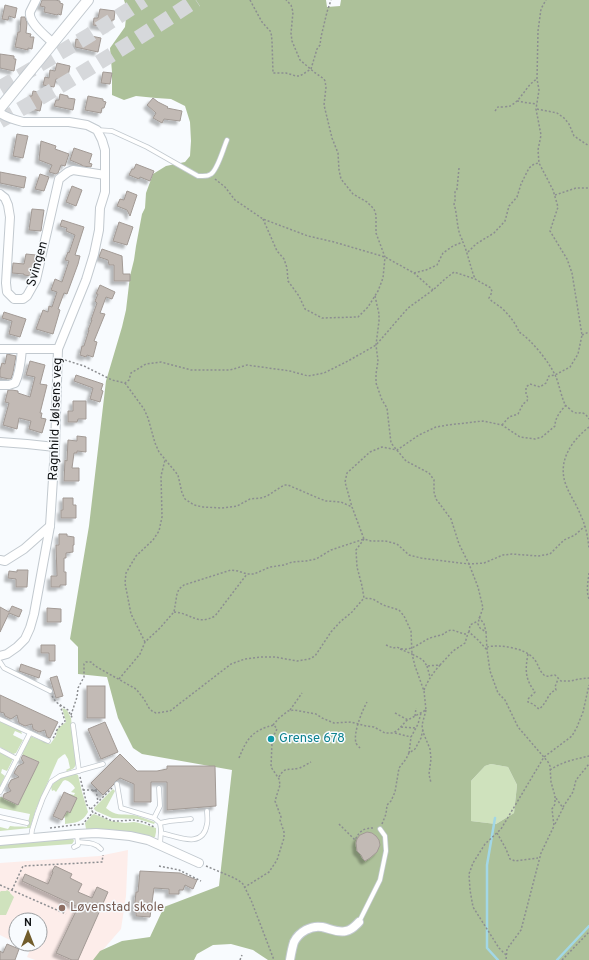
<svg xmlns="http://www.w3.org/2000/svg" width="589" height="960" viewBox="0 0 589 960" font-family="Overpass,sans-serif">
<defs>
<filter id="shadow"><feDropShadow dx="-3.5" dy="3.5" stdDeviation="1" flood-color="#0004"/></filter>
</defs>
<rect width="100%" height="100%" fill="#f8fbfe"/>
<polygon fill="#fdedea" points="128,850 126,896 121,929 94,960 35,960 27,957 30,950 18,944 40,944 40,920 16,920 16,943 0,935 0,863 99,856"/>
<g fill="#cfe2bd">
<path d="M62,708L67,710L71,718L76,762C76,768 72,770 67,771L66,770L70,768L68,759L65,754L63,755L58,759L36,809L30,828L0,831V827L8,829L10,826C16,827 21,826 27,827L30,814L0,808V797H2L18,805L39,762L21,754L30,736L50,744L51,743L56,736L57,729L66,722Z"/>
<polygon points="0,721 21,731 22,734 15,731 13,735 23,740 16,753 13,754 0,747"/>
<polygon points="0,751 13,759 7,771 2,769 1,773 5,776 0,787"/>
<polygon points="491,764 508,767 517,785 514,813 496,824 471,821 471,781 485,766"/>
<path d="M74,773L78,775L82,792L88,812C83,822 75,823 65,824V818L62,816L65,810L70,812L69,795L70,794L74,795L75,793L71,792L75,788C73,784 69,781 65,780L63,781L56,792L54,790L52,791L51,787C56,778 65,776 74,773Z"/>
<path d="M113,789L115,791L106,808C115,816 121,814 133,815C140,816 148,820 155,822L154,824L138,819L112,818L96,811L94,809V808Z"/>
<polygon points="94,814 111,821 125,823 134,822 139,823 156,828 156,832 155,837 152,838 139,834 116,830 86,829 85,823 92,815"/>
<polygon points="69,838 73,839 74,841 72,844 0,849 0,845"/>
<polygon points="7,890 10,892 10,893 14,897 6,915 0,915 0,892 1,891 6,891"/>
</g>
<path fill="#adc19a" fill-rule="evenodd" d="M124,0H326L327,7L340,6L341,0H589V960H268L253,950L231,944L213,945L197,954L194,960H93L100,951L122,941L150,937L164,907L219,886L232,770L142,754L133,748L118,718L107,677L78,674V647L70,639L89,526L106,381L122,327L126,310L130,276L134,260L136,246L142,214L145,208L146,193L153,174L166,166L185,162L190,156L191,141L190,122L185,106L171,99L156,98L136,96L124,100L112,95V72L110,48L125,27L127,9ZM491,764L508,767L517,785L514,813L496,824L471,821V781L485,766Z"/>
<g fill="none" stroke-linecap="round" stroke-linejoin="round">
<g stroke="#a2d7e6" stroke-width="2.5">
<polyline points="495,818 487,865 487,948 498,960"/>
<polyline points="557,960 589,926"/>
</g>
</g>
<g fill="#c2bab5" stroke="#a29a95" filter="url(#shadow)">
<polygon points="42,0 55,0 60,1 60,3 63,4 61,15 58,14 57,15 44,12 45,7 40,6"/>
<polygon points="5,5 17,8 15,18 9,16 8,20 2,19"/>
<polygon points="100,9 115,11 114,20 112,20 111,28 93,25 94,18 98,18"/>
<polygon points="21,17 25,17 27,23 26,33 31,34 30,37 34,37 32,49 28,48 28,50 15,47 18,32 20,32"/>
<polygon points="81,34 101,38 98,52 75,47 76,39 80,40"/>
<polygon points="0,54 14,56 14,59 16,59 14,71 0,68"/>
<polygon points="57,63 70,66 67,81 56,79 54,87 43,85 45,77 49,78 50,70 55,71"/>
<polygon points="103,72 112,73 110,84 101,83"/>
<polygon points="33,91 44,93 40,111 26,108 29,96 32,96"/>
<polygon points="60,94 68,96 68,98 75,99 73,110 54,106 56,100 59,100"/>
<polygon points="88,96 103,99 103,101 106,102 104,108 102,108 101,113 85,110"/>
<polygon points="153,98 158,102 168,107 167,108 182,111 180,121 164,119 162,123 153,118 156,113 147,105"/>
<polygon points="17,134 28,136 23,158 13,156"/>
<polygon points="41,141 56,146 55,149 69,154 65,166 61,165 58,173 56,174 49,172 52,165 39,160"/>
<polygon points="74,148 92,154 89,163 92,164 91,167 82,166 82,165 70,160"/>
<polygon points="136,164 154,171 150,181 140,177 139,179 129,175 132,169 134,169"/>
<polygon points="0,172 26,177 24,188 0,183"/>
<polygon points="40,174 49,177 44,191 35,189"/>
<polygon points="72,186 82,190 76,206 66,202"/>
<polygon points="127,191 137,195 130,216 127,210 117,206 120,199 124,200"/>
<polygon points="32,209 44,210 41,231 29,230"/>
<polygon points="62,220 84,227 75,255 80,256 78,264 67,294 64,293 58,309 60,310 53,334 36,329 43,310 48,312 49,306 52,307 57,292 51,290 55,279 62,282 69,261 65,260 68,252 69,253 75,235 66,231 67,228 60,226"/>
<polygon points="119,222 133,227 127,245 113,241"/>
<polygon points="102,249 122,256 123,274 130,274 130,281 114,281 114,265 109,265 108,260 99,257"/>
<polygon points="26,254 36,255 31,276 24,275 24,274 12,273 13,263 24,264"/>
<polygon points="100,285 115,292 112,299 106,297 100,313 105,314 94,341 97,342 93,357 87,355 86,357 80,355 82,346 84,346 89,330 88,330 92,320 91,320 97,303 95,301 98,294 96,294"/>
<polygon points="4,312 26,319 20,337 9,334 12,321 2,318"/>
<polygon points="7,354 16,356 13,373 11,379 9,379 0,377 0,370 2,363 5,364"/>
<polygon points="30,361 45,365 40,384 47,385 40,413 42,413 41,418 46,419 42,433 29,429 31,421 19,418 17,429 3,425 9,403 5,402 8,390 12,390 18,391 18,393 30,397 35,377 26,375"/>
<polygon points="76,375 103,384 101,390 103,391 100,402 90,399 93,388 74,381"/>
<polygon points="73,401 86,401 86,419 78,419 77,422 68,422 68,411 73,411"/>
<polygon points="77,436 86,437 86,452 77,451 77,453 74,453 72,468 79,468 79,481 64,481 65,460 67,461 68,440 77,441"/>
<polygon points="63,498 73,498 73,505 76,505 76,518 61,518 61,510 63,510"/>
<polygon points="59,534 67,534 67,536 74,537 74,545 73,545 73,552 66,553 66,558 64,558 64,572 66,572 66,585 60,585 60,587 51,587 51,576 57,576 56,545 59,545"/>
<polygon points="17,570 28,570 27,587 16,587 16,579 8,578 9,571 17,572"/>
<polygon points="12,606 22,610 19,617 9,613 0,632 0,607 9,612"/>
<polygon points="47,608 61,609 61,622 47,622"/>
<polygon points="41,645 55,645 55,661 49,661 49,653 41,653"/>
<polygon points="21,664 41,671 39,678 19,671"/>
<polygon points="57,676 63,696 56,698 50,678"/>
<rect x="87" y="686" width="18" height="32"/>
<polygon points="0,695 58,722 50,738 47,737 45,730 39,732 33,729 32,724 25,726 19,723 17,715 11,719 5,716 4,713 0,712"/>
<polygon points="105,722 118,752 101,759 88,729"/>
<polygon points="120,754 137,771 157,771 167,769 167,766 215,766 216,806 167,810 167,782 151,782 151,802 134,802 134,784 120,778 115,782 114,784 103,795 91,783"/>
<polygon points="23,755 39,762 18,805 3,798 4,794 11,791 8,786 11,780 19,777 14,773 18,766 24,763 21,758"/>
<polygon points="64,792 77,798 70,813 67,811 62,820 53,816"/>
<polygon points="367,832 372,833 376,836 379,840 380,845 377,852 370,858 365,861 363,859 361,855 357,851 356,843 357,839 360,835"/>
<polygon points="55,866 72,874 70,878 82,884 78,892 92,898 97,887 108,892 78,960 72,960 56,953 78,907 22,881 25,874 48,884 53,872 52,871"/>
<polygon points="140,871 180,873 197,880 193,889 185,885 183,890 179,890 179,894 169,894 169,889 154,888 150,917 136,916 136,912 134,912 136,892 138,892"/>
<polygon points="7,944 19,949 15,960 0,960 0,951 3,953"/>
</g>
<g fill="none" stroke-linecap="round" stroke-linejoin="round">
<g stroke="#d6d8db" stroke-width="15" stroke-dasharray="15 8" stroke-linecap="butt">
<polyline points="0,88 88,36 144,0"/>
<path d="M0,121C67,83 132,43 196,0"/>
</g>
<defs>
<g id="service">
<path d="M97,130L112,131L147,147L198,176C203,176 207,177 211,174C218,169 223,149 227,140"/>
<polyline points="0,662 4,668 50,691"/>
<polyline points="0,719 48,741"/>
<polyline points="73,725 79,771"/>
<polyline points="0,750 17,759"/>
<polyline points="117,784 121,808 131,811 154,818 160,823 161,830 160,845"/>
<polyline points="0,792 30,733"/>
<polyline points="0,817 27,823"/>
<polyline points="154,818 160,806 159,788"/>
<polyline points="160,823 170,821 191,819"/>
<path d="M161,833C177,836 203,850 207,824C208,820 207,815 207,811"/>
<polyline points="31,838 32,830 37,814 43,798 51,782 60,776 103,764"/>
<path d="M78,842C87,843 95,842 101,849"/>
<polyline points="74,847 78,845 77,834"/>
<polyline points="359,922 380,880 386,851 385,836 380,829"/>
</g>
<g id="minor">
<path d="M36,0C34,4 32,8 30,12C28,23 46,36 53,43"/>
<path d="M0,113C7,118 15,120 23,122H69L87,125L97,130L102,140L105,150V192L100,208L99,230L94,254L86,280L58,349L55,447L50,526L34,614L30,628L25,639L17,647L7,654L0,656"/>
<polyline points="0,194 5,198 8,205 10,217 6,283 7,292 14,299 23,299 27,296 36,280 59,179 68,172 73,170 105,175"/>
<polyline points="0,349 58,349"/>
<path d="M0,385H9L15,383C20,373 21,360 22,349"/>
<polyline points="0,442 27,444 55,447"/>
<polyline points="0,560 5,561 24,549 50,526"/>
<polyline points="0,841 77,834 96,833 109,834 130,836 148,840 199,863"/>
<path d="M290,960C291,954 292,948 294,942C299,932 311,925 322,927C331,929 338,933 346,931C352,930 355,926 359,922"/>
</g>
<polyline id="tertiary" points="0,108 88,0"/>
</defs>
<use href="#service" stroke="#c2c9cf" stroke-width="5.5"/>
<use href="#minor" stroke="#c2c9cf" stroke-width="10"/>
<use href="#tertiary" stroke="#c2c9cf" stroke-width="12"/>
<g stroke="#8c8e91" stroke-width="1.5" stroke-dasharray="2 2" stroke-linecap="butt">
<polyline points="250,0 262,22 271,32 272,41 273,73 286,73 296,76 300,76 311,69 317,49 320,45 321,37 327,12 331,0"/>
<polyline points="517,101 528,103 537,104"/>
<polyline points="537,109 557,113 564,118 569,124 574,136 589,146"/>
<path d="M495,111L498,107C501,107 507,107 510,106C522,100 526,85 537,79"/>
<path d="M459,168L457,189L455,192V202L454,204C458,216 456,230 463,241"/>
<polyline points="215,179 225,187 235,200 263,219 308,236 334,242 385,257 414,273 433,290"/>
<polyline points="555,195 576,188 589,188"/>
<polyline points="263,219 277,251 284,259 287,268 288,281 299,296 305,309 322,318 358,317 368,307 378,291 383,278 385,257 376,233 376,215 374,209 367,202 353,194 341,179 339,170 338,153 332,138 324,105 326,87 325,81 324,79 314,72 300,60 292,41 291,33 293,12 291,5 286,0"/>
<polyline points="468,252 476,244 494,233 505,221 509,206 517,197 521,184 529,168 534,164 539,163"/>
<path d="M414,273L426,270L437,265L443,253L453,246L463,242C468,254 470,266 475,279"/>
<polyline points="375,296 379,314 379,321 376,345 378,361 376,374 376,383 382,400 387,408 391,443 406,461 429,473 434,480 434,492 436,499 451,519 459,544 469,564 478,587 483,608 479,619 478,624 480,628 486,632 487,650 490,671 498,693 505,700 518,727 548,762 550,766 551,782 555,796 555,804 552,809 554,826 541,853 521,930 507,949 506,960"/>
<polyline points="582,335 589,332"/>
<path d="M65,360L84,366L112,380L125,383L129,380L131,373L146,364L161,362L191,370H230L247,365L290,371L308,376L324,373L348,361L376,345L408,308L433,290L445,279L454,272L475,279L491,288L492,292L489,298C492,302 495,303 499,306C506,311 516,323 519,332C531,339 550,363 556,377C559,384 562,400 566,406C568,407 572,411 573,412C580,415 583,409 589,419"/>
<polyline points="125,383 144,409 148,418 155,443 159,452 178,475 182,493 185,499 194,505 203,507 222,508 237,506 250,499 261,498 267,496 284,485 288,485 318,498 326,501 341,502 352,507"/>
<path d="M566,405C561,411 555,417 555,426L542,437L535,439L520,437L502,425L483,421L448,425L436,427L419,435L397,450L382,447L370,452L359,462L347,473L345,482L352,507L364,539L371,541H385L397,544L409,555L421,558L469,564L484,563L503,555L512,554L538,556L550,554L564,540L575,535L585,526"/>
<polyline points="502,425 509,417 518,414 523,404 527,401 528,398 526,394 526,387 530,384 540,387 546,383 549,376 555,375 570,367 578,354 582,335 572,273 567,259 550,231 558,207 553,190 539,163 538,150 541,135 536,109 539,90 537,79 538,31 541,9 546,0"/>
<path d="M589,427C571,441 557,462 566,485C570,496 577,505 581,516C586,526 588,538 589,549"/>
<polyline points="364,539 356,550 357,567 362,586 364,598 373,599 383,605 399,610 404,616 411,631 412,654 423,660 427,666 440,665 453,651 465,643 468,633 469,632 478,640 487,650"/>
<path d="M589,573C588,582 586,591 589,599"/>
<path d="M174,612C191,613 197,626 215,616L247,574"/>
<polyline points="479,617 484,624 486,632"/>
<polyline points="469,632 470,625 478,621"/>
<polyline points="145,642 131,614 125,583 126,573 136,556 153,540 159,531 162,517 161,476 165,460"/>
<path d="M386,645L393,648L397,647C408,653 417,645 426,640C431,637 438,636 444,634C446,632 449,630 452,630C457,631 461,634 467,634"/>
<path d="M487,647C499,644 526,648 534,659C538,663 539,671 544,675C547,677 550,676 553,675H555L561,681H571L579,679L589,678"/>
<path d="M528,654C525,670 525,679 535,692L528,699V702L533,704L539,709C547,704 547,693 556,690L555,687L558,679"/>
<polyline points="427,666 430,677"/>
<polyline points="119,679 140,654 145,642 160,628 174,612 177,594 179,589 184,585 231,570 238,571 247,574 254,574 270,567 284,565 292,562 306,561 316,559 331,550 364,539"/>
<path d="M424,690C428,680 433,673 440,665"/>
<polyline points="52,696 56,702 68,710 73,719"/>
<polyline points="290,710 302,693"/>
<polyline points="426,710 422,725 423,732 430,749 431,759 429,774 431,783"/>
<polyline points="395,713 408,720"/>
<polyline points="71,715 77,697 78,688 84,677 84,664 86,662 91,662 95,666 136,689 144,699 149,708 152,711 156,713 170,711 231,664 245,659 260,657 275,657 297,661 309,659 315,656 331,632 340,622 352,612 364,598"/>
<polyline points="415,716 416,708"/>
<polyline points="273,725 279,718 288,711 294,710 316,714 322,718 334,723 351,722 366,726 374,727 385,733 392,733 397,731 406,721 426,710 424,691 415,666 412,654 400,649"/>
<polyline points="401,727 415,728"/>
<polyline points="395,733 411,737"/>
<path d="M53,738C56,735 55,733 57,730C59,726 63,724 65,721L60,705"/>
<path d="M360,748C359,747 356,744 356,743C353,733 362,711 367,702"/>
<polyline points="409,753 411,737 418,724 421,713"/>
<path d="M239,758C247,738 253,730 274,725L277,729L273,737L272,743L271,767L279,779L280,785L275,801L281,817L280,820L284,832V838L277,860L269,872L245,887"/>
<path d="M550,770C561,762 576,759 589,756"/>
<polyline points="80,777 87,805 93,812 112,821 118,821 133,820 144,822 154,827"/>
<path d="M279,777C285,766 288,771 299,768C303,767 307,764 311,762"/>
<polyline points="83,790 96,790 97,789"/>
<polygon points="94,790 95,791 95,792 93,791"/>
<polyline points="96,790 98,802"/>
<polyline points="563,807 573,792 576,780 589,764"/>
<polyline points="91,809 112,788"/>
<path d="M339,824L355,840C360,830 364,828 375,828"/>
<polyline points="382,824 386,814 387,805 391,801 395,792 399,768 406,759 409,753 415,749 421,738 423,729"/>
<polyline points="555,824 563,808 556,798"/>
<polyline points="50,828 83,824 93,812"/>
<polyline points="497,833 506,849 510,859 515,861 538,858"/>
<polyline points="159,866 179,870 201,881"/>
<polyline points="206,866 232,877 238,880 243,884 251,900 274,960"/>
<polyline points="0,885 66,914"/>
<polyline points="12,890 23,866 102,862 103,855"/>
<polyline points="506,955 499,948 473,907 470,890 469,874 473,863 485,844 501,829 544,757 572,736 577,727 583,712 589,685"/>
<polyline points="240,960 242,955"/>
<polyline points="562,960 589,932"/>
</g>
<use href="#service" stroke="#fff" stroke-width="4"/>
<use href="#minor" stroke="#fff" stroke-width="8"/>
<use href="#tertiary" stroke="#fff" stroke-width="10"/>
</g>
<circle fill="#0f9aa8" stroke="#f8fbfe" stroke-width="1.5" cx="271" cy="739" r="4"/>
<circle fill="#8d6e63" stroke="#f8fbfe" stroke-width="1.5" cx="62" cy="908" r="4"/>
<g text-anchor="middle" dominant-baseline="central" stroke-width="3" stroke-linejoin="round" paint-order="stroke">
<g font-size="13" fill="#121416" stroke="#f8fbfe">
<text transform="translate(38 264) rotate(-74)">Svingen</text>
<text transform="translate(56 419) rotate(-88)">Ragnhild Jølsens veg</text>
</g>
<g font-size="13" fill="#0d838f" stroke="#f8fbfe" text-anchor="start">
<text x="279" y="739">Grense 678</text>
</g>
<g font-size="13" fill="#785e54" stroke="#f8fbfe" text-anchor="start">
<text x="70" y="908">Løvenstad skole</text>
</g>
</g>
<g transform="translate(28 932)"><circle r="19" fill="#f8fbfe" stroke="#9c9fa1"/>
<path d="M0-3L7 15L0 10L-7 15Z" fill="#715d2c"/>
<text y="-6" font-size="11" font-weight="bold" text-anchor="middle" fill="#121416">N</text>
</g>
</svg>
